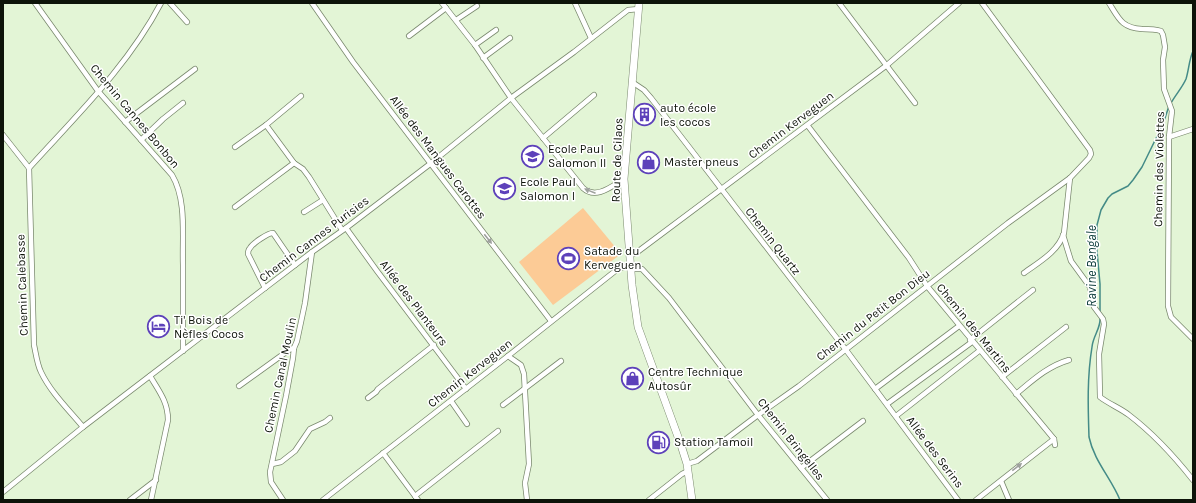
<svg xmlns="http://www.w3.org/2000/svg" width="1196" height="503" viewBox="0 0 1196 503" font-family="Karla,sans-serif">
<rect width="100%" height="100%" fill="#e3f5d6"/>
<polygon fill="#fccb96" points="583,208 621,254 553,305 519,262"/>
<g fill="none" stroke-linecap="round" stroke-linejoin="round">
<g stroke="#448b87" stroke-width="1.5">
<path d="M1171,103C1176,94 1182,88 1186,79C1189,69 1189,60 1193,51"/>
<polyline points="1100,312 1100,284 1097,251 1097,225 1101,210 1108,198 1112,194 1128,186 1133,180 1142,167 1163,124 1169,106"/>
<path d="M1100,318C1101,328 1093,336 1092,347C1087,377 1088,407 1089,437C1094,461 1111,478 1120,500"/>
</g>
<defs>
<g id="minor">
<path d="M35,3L98,91L172,175C187,200 182,237 183,265C183,294 183,322 183,351"/>
<polyline points="170,3 187,22"/>
<polyline points="312,3 353,62 551,321"/>
<path d="M442,3L475,45L511,98L583,188C596,200 612,186 624,179"/>
<polyline points="575,3 591,38"/>
<polyline points="839,3 915,103"/>
<path d="M1109,3C1119,19 1122,28 1142,29C1148,29 1155,29 1161,31L1163,35L1165,47L1163,60L1164,89L1172,111L1169,137L1168,306L1171,317L1193,339"/>
<polyline points="456,20 477,6"/>
<polyline points="409,36 446,8"/>
<polyline points="475,45 496,30"/>
<polyline points="483,58 510,38"/>
<polyline points="632,82 644,90 651,98 846,350 958,500"/>
<polyline points="125,122 195,69"/>
<polyline points="266,125 294,163 303,169 309,177 342,230"/>
<polyline points="808,126 909,258 927,286 1054,439 1055,445"/>
<path d="M3,135L29,168L34,345C36,354 37,364 41,372C51,393 69,410 83,427"/>
<polyline points="1169,137 1193,129"/>
<polyline points="543,138 594,95"/>
<polyline points="141,140 163,119 183,103"/>
<polyline points="235,147 266,125 301,96"/>
<path d="M29,168C76,116 128,66 161,3"/>
<polyline points="235,207 294,163"/>
<polyline points="304,212 323,200"/>
<polyline points="346,228 377,271 466,389"/>
<path d="M1063,235L1071,261L1090,287L1094,307L1103,319L1104,324L1099,354L1100,397C1109,404 1120,408 1129,415C1154,434 1174,456 1193,480"/>
<polyline points="630,255 636,253 887,65 959,3"/>
<polyline points="631,269 642,269 669,298 758,415 827,500"/>
<path d="M1024,273C1039,262 1058,252 1064,233L1070,178"/>
<path d="M265,288L248,254C248,251 248,250 250,248C253,243 268,233 273,233L295,265"/>
<polyline points="970,340 1033,290"/>
<polyline points="508,356 521,365 524,374 529,464 525,483 527,500"/>
<path d="M150,376C159,391 168,402 168,420L151,500"/>
<polyline points="1002,377 1066,327"/>
<polyline points="239,386 289,350 294,348"/>
<polyline points="875,389 959,326"/>
<path d="M1016,394C1033,380 1048,366 1069,360"/>
<polyline points="368,398 376,392 378,389 434,345"/>
<polyline points="451,401 467,424"/>
<polyline points="887,404 972,342"/>
<polyline points="503,405 561,361"/>
<polyline points="896,416 979,351"/>
<polyline points="383,453 418,500"/>
<polyline points="272,464 281,462 295,451 310,429 325,422 330,418"/>
<polyline points="687,464 697,461 758,415 799,386 1008,223 1070,178 1089,158 1091,154 1090,150 982,3"/>
<polyline points="801,468 863,421"/>
<polyline points="1001,481 1009,500"/>
<polyline points="3,492 83,427 312,252 346,228 430,164 511,98 574,52 628,10 639,9"/>
<polyline points="415,496 498,431"/>
<polyline points="130,500 156,480"/>
<polyline points="283,500 271,482 270,472 286,396 293,358 294,348 297,341 305,303 312,252"/>
<polyline points="323,500 508,356 619,268 630,266"/>
<polyline points="649,500 682,474 688,471"/>
<polyline points="976,500 1054,439"/>
</g>
<polyline id="secondary" points="639,3 624,179 632,285 638,327 681,445 687,464 692,500"/>
</defs>
<use href="#minor" stroke="#7a896e" stroke-width="6"/>
<use href="#secondary" stroke="#7a896e" stroke-width="8"/>
<use href="#minor" stroke="#fff" stroke-width="4.5"/>
<use href="#secondary" stroke="#fff" stroke-width="7"/>
</g>
<defs><path id="oneway-solid" d="M-6-.8H1V-3.2L6.5 0L1 3.2V.8H-6Z"/></defs>
<g fill="#9ea19d">
<use href="#oneway-solid" transform="translate(590 191) rotate(-158)"/>
<use href="#oneway-solid" transform="translate(488 239) rotate(52)"/>
<use href="#oneway-solid" transform="translate(1017 467) rotate(-38)"/>
</g>
<defs>
<symbol id="building-ring" viewBox="-11 -11 22 22"><circle r="9.5" fill="#fff" stroke="#5d41ba" stroke-width="1.5"/><path d="M-4-6H4V6H1V3H-1V6H-4ZM-2.5-4.3h1.7v1.8h-1.7ZM.8-4.3h1.7v1.8H.8ZM-2.5-1h1.7V.8h-1.7ZM.8-1h1.7V.8H.8Z" fill="#5d41ba"/></symbol>
<symbol id="school-ring" viewBox="-11 -11 22 22"><circle r="9.5" fill="#fff" stroke="#5d41ba" stroke-width="1.5"/><path d="M0-5L7-2L0 1L-7-2ZM-4 1L0 2.5L4 1V4Q0 6-4 4Z" fill="#5d41ba"/></symbol>
<symbol id="shop-ring" viewBox="-11 -11 22 22"><circle r="9.5" fill="#fff" stroke="#5d41ba" stroke-width="1.5"/><path d="M-5-2.5h2.3a2.7 3.5 0 0 1 5.4 0H5L5.5 6h-11ZM-1.5-2.5h3a1.5 2.3 0 0 0-3 0Z" fill="#5d41ba"/></symbol>
<symbol id="stadium-ring" viewBox="-11 -11 22 22"><circle r="9.5" fill="#fff" stroke="#5d41ba" stroke-width="1.5"/><path d="M0-5a6.5 5 0 1 0 0 10a6.5 5 0 1 0 0-10ZM-3.5-1.8h7v3.6h-7Z" fill="#5d41ba"/></symbol>
<symbol id="hotel-ring" viewBox="-11 -11 22 22"><circle r="9.5" fill="#fff" stroke="#5d41ba" stroke-width="1.5"/><path d="M-6-4.5h1.5V1H6V5H4.5V3h-9V5H-6ZM-4 0a1.8 1.8 0 1 1 3.6 0ZM.5 0V-2.5h3Q6-2.5 6 0Z" fill="#5d41ba"/></symbol>
<symbol id="fuel-ring" viewBox="-11 -11 22 22"><circle r="9.5" fill="#fff" stroke="#5d41ba" stroke-width="1.5"/><path d="M-5.5-6h7V0h2V4h1.3V-2.5L3-4.5l.8-.8L6-3V5H2.5V1h-1V6h-7ZM-4.2-4.7v3.2H.2V-4.7Z" fill="#5d41ba"/></symbol>
</defs>
<g fill-rule="evenodd">
<use href="#building-ring" x="632" y="102" width="25" height="25"/>
<use href="#school-ring" x="520" y="144" width="25" height="25"/>
<use href="#shop-ring" x="636" y="150" width="25" height="25"/>
<use href="#school-ring" x="492" y="176" width="25" height="25"/>
<use href="#stadium-ring" x="556" y="246" width="25" height="25"/>
<use href="#hotel-ring" x="146" y="314" width="25" height="25"/>
<use href="#shop-ring" x="620" y="366" width="25" height="25"/>
<use href="#fuel-ring" x="646" y="430" width="25" height="25"/>
</g>
<g text-anchor="middle" dominant-baseline="central" stroke-width="3" stroke-linejoin="round" paint-order="stroke">
<g font-size="12" fill="#0d1309" stroke="#fff" text-anchor="start">
<text x="660" y="108">auto école<tspan x="660" dy="14">les cocos</tspan></text>
<text x="548" y="149">Ecole Paul<tspan x="548" dy="14">Salomon II</tspan></text>
<text x="664" y="162">Master pneus</text>
<text x="520" y="182">Ecole Paul<tspan x="520" dy="14">Salomon I</tspan></text>
<text x="584" y="251">Satade du<tspan x="584" dy="14">Kerveguen</tspan></text>
<text x="174" y="320">Ti' Bois de<tspan x="174" dy="14">Nèfles Cocos</tspan></text>
<text x="648" y="372">Centre Technique<tspan x="648" dy="14">Autosûr</tspan></text>
<text x="674" y="442">Station Tamoil</text>
</g>
<g font-size="12" fill="#0d1309" stroke="#fff">
<text transform="translate(135 116) rotate(50)">Chemin Cannes Bonbon</text>
<text transform="translate(791 125) rotate(-37)">Chemin Kerveguen</text>
<text transform="translate(438 157) rotate(53)">Allée des Mangues Carottes</text>
<text transform="translate(617 160) rotate(-88)">Route de Cilaos</text>
<text transform="translate(1159 169) rotate(-89)">Chemin des Violettes</text>
<text transform="translate(314 239) rotate(-37)">Chemin Cannes Purisies</text>
<text transform="translate(773 241) rotate(52)">Chemin Quartz</text>
<text transform="translate(22 285) rotate(-92)">Chemin Calebasse</text>
<text transform="translate(414 303) rotate(53)">Allée des Planteurs</text>
<text transform="translate(873 315) rotate(-38)">Chemin du Petit Bon Dieu</text>
<text transform="translate(974 328) rotate(51)">Chemin des Martins</text>
<text transform="translate(470 373) rotate(-38)">Chemin Kerveguen</text>
<text transform="translate(280 375) rotate(-78)">Chemin Canal Moulin</text>
<text transform="translate(791 439) rotate(52)">Chemin Bringelles</text>
<text transform="translate(935 452) rotate(53)">Allée des Serins</text>
</g>
<g font-size="13" font-style="italic" fill="#134140" stroke="#fff">
<text transform="translate(1091 266) rotate(-90)">Ravine Bengale</text>
</g>
</g>
<rect width="1196" height="503" fill="none" stroke="#0d1309" stroke-width="8"/>
</svg>
